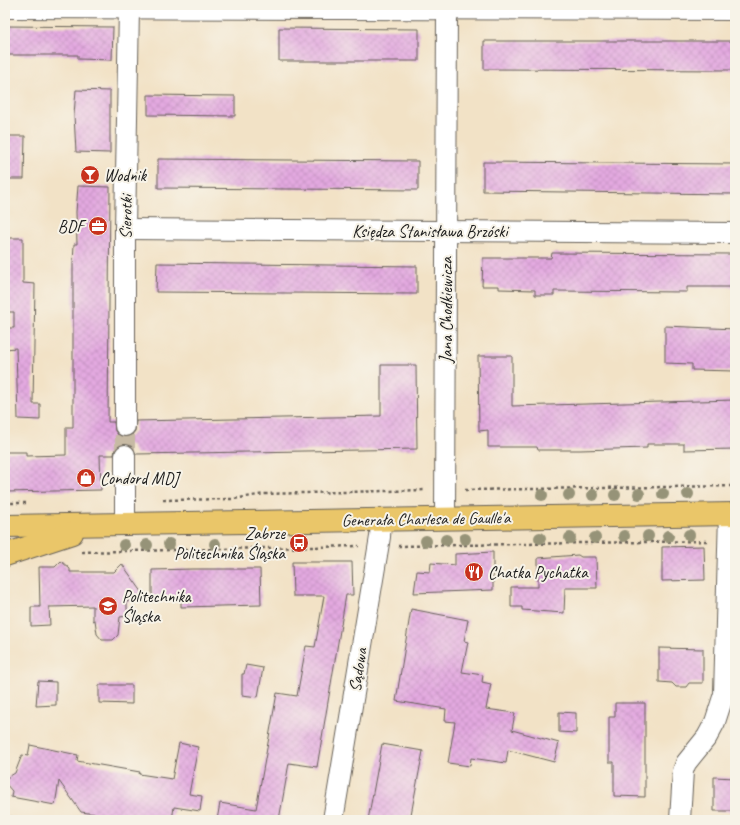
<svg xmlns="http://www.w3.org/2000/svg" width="740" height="825" viewBox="0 0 740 825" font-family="Caveat,sans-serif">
<defs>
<pattern id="building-cross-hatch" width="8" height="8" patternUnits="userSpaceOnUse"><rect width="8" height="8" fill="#e3a9e0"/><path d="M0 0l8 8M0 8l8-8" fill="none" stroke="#c291c0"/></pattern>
</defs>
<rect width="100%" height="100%" fill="#f7f3e8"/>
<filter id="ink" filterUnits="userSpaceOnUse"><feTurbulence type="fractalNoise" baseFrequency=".025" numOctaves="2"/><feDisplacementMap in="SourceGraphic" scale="8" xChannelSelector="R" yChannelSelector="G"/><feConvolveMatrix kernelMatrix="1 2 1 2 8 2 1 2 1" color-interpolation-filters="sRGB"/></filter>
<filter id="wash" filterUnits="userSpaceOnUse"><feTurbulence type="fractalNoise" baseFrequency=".012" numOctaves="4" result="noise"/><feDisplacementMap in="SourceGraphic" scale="16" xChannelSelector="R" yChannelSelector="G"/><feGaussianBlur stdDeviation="0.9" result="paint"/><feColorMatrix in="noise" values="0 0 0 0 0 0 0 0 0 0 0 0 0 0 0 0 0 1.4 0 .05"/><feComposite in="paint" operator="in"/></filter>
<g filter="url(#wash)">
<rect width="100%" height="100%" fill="#f2e2c6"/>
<g id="blocks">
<g fill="url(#building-cross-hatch)">
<polygon points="5,26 113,27 112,60 78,59 78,55 5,55"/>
<polygon points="279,28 419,29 419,61 279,61"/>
<polygon points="484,41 735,41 735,70 484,69"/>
<polygon points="76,90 110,91 110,153 76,152 74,115"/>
<polygon points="148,95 235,96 235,116 148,115"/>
<polygon points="5,136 25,136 24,179 5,179"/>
<polygon points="158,159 418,161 418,190 158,188"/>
<polygon points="483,162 735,164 735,194 483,191"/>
<polygon points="78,186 110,187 108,422 114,422 115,431 119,436 125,437 131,436 135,431 136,421 381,416 381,365 416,365 417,449 136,454 131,445 125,444 115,449 114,455 100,455 101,490 5,492 5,452 26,452 26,456 66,455 66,427 73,427 73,263 74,244 77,244 76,212"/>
<polygon points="8,238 23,238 23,283 35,284 33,404 40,404 40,420 18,419 16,348 5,349 5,328 14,328 14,312 7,312 7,297 5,297 5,281 7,281"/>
<polygon points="552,253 735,254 735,287 687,287 687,292 554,291 554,295 535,295 535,290 499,289 499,286 482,286 483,258 551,258"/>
<polygon points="157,263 417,266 417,294 156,292"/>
<polygon points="665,326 735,329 735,371 692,370 692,364 665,363"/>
<polygon points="478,356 512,356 512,406 735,400 735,449 684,450 684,444 647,444 647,448 580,450 538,450 537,447 488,447 488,430 479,431"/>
<polygon points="704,546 705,580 662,581 662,547"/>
<polygon points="493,552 493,590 414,593 417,571 430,572 431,563 455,565 455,554"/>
<polygon points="578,555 581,557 596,557 597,588 565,588 564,613 522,610 522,607 511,607 511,587 538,587 538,558"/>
<polygon points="61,561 70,569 70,572 114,572 122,564 148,600 127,601 127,616 120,617 118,635 113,640 102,640 97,634 95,620 93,621 93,606 49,607 50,625 31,626 31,607 40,607 39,567 55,567"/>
<polygon points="292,562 352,562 353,595 346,595 317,767 289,763 279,820 217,820 220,803 256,809 277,693 297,696 306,646 315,647 324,596 293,596"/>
<polygon points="192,569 260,569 261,605 181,607 181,599 152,599 152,570"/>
<polygon points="411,609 468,620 464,641 468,642 462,672 483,675 482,682 491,684 486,709 515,713 512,730 559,743 554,762 508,750 506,763 471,758 470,766 448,763 455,722 445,721 446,709 396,701"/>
<polygon points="659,648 703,649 703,683 689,683 686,687 676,687 672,683 659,682"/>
<polygon points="246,665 263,668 258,697 242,695 242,674 244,674"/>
<polygon points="38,681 56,682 56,705 36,706"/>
<polygon points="99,685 132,685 132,704 99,703"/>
<polygon points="615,703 645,703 645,797 614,796 614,762 609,762 609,717 615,717"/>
<polygon points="559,712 576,713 576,733 559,732"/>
<polygon points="179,743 198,747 189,794 202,796 200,811 174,807 172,820 141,820 81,812 59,781 55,805 11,797 12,791 5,783 5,779 15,773 22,755 28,756 30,745 78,755 77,761 140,772 139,774 172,779"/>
<polygon points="382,744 423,751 410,820 368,820"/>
<polygon points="714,777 735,778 735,811 714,811"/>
</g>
</g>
</g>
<g filter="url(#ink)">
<use href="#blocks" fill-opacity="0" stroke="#676158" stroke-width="1"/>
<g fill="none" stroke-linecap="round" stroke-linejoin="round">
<polyline stroke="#c7baa4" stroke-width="20" stroke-dasharray="20 10" stroke-linecap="butt" points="125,455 125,426"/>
<defs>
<g id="minor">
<polyline points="5,8 735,10"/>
<polyline points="125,229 735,233"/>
<polyline points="125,426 125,229 129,8"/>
<polyline points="125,455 125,525"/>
<polyline points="445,519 447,5"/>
<polyline points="333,820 380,537 381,520"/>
<polyline points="680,820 683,771 686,763 707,737 715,722 724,694 729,514"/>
</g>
<g id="major">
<polyline points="5,526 735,514"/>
<polyline points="5,555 72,533"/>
</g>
</defs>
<use href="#minor" stroke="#676158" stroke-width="22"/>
<use href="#major" stroke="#676158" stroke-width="24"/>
<g stroke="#676158" stroke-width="2.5" stroke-dasharray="3 3" stroke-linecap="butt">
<polyline points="465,490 735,486"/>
<polyline points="163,500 234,499 264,494 426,490"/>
<polyline points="5,503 26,503"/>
<polyline points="398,546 709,541"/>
<polyline points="82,552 359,546"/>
<polyline points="5,816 30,820"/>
</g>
<use href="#minor" stroke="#fff" stroke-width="20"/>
<use href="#major" stroke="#eac669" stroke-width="22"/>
</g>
<g fill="#969378">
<circle cx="639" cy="494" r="6"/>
<circle cx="663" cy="494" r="6"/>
<circle cx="688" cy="494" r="6"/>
<circle cx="542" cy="495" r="6"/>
<circle cx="569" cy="495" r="6"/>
<circle cx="593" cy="495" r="6"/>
<circle cx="615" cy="495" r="6"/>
<circle cx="689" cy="535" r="6"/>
<circle cx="624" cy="536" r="6"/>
<circle cx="648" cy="536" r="6"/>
<circle cx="668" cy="536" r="6"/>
<circle cx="540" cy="538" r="6"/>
<circle cx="570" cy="538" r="6"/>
<circle cx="595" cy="538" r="6"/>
<circle cx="465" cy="539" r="6"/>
<circle cx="446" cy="540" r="6"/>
<circle cx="426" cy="541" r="6"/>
<circle cx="169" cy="544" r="6"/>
<circle cx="215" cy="544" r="6"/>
<circle cx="124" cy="545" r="6"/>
<circle cx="147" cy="545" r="6"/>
</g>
</g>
<defs>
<symbol id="bar-disc" viewBox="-11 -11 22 22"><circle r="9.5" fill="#c8321e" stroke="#f7f3e8"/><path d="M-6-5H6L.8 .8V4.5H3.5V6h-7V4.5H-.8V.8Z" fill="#fff"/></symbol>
<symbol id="office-disc" viewBox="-11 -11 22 22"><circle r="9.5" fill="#c8321e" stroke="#f7f3e8"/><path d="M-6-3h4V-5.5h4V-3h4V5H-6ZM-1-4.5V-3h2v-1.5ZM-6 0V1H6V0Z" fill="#fff"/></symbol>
<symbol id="shop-disc" viewBox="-11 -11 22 22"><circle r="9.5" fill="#c8321e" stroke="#f7f3e8"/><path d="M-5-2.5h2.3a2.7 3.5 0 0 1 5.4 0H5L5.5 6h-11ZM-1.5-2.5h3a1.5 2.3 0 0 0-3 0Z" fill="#fff"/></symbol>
<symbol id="bus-disc" viewBox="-11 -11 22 22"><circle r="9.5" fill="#c8321e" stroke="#f7f3e8"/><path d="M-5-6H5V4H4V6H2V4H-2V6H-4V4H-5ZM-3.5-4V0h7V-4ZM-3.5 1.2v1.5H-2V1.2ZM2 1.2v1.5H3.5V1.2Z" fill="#fff"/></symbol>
<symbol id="restaurant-disc" viewBox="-11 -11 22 22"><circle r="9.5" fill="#c8321e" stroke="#f7f3e8"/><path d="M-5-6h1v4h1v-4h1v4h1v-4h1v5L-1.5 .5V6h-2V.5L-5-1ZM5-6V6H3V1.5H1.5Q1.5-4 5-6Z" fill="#fff"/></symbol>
<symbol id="university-disc" viewBox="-11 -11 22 22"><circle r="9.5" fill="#c8321e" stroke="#f7f3e8"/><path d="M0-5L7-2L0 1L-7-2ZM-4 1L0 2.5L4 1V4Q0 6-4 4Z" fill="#fff"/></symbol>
</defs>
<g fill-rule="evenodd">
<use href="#bar-disc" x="79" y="164" width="22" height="22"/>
<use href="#office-disc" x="87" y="215" width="22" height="22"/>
<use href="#shop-disc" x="75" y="467" width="22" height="22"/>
<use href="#bus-disc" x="288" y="532" width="22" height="22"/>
<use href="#restaurant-disc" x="463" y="561" width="22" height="22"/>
<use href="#university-disc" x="97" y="595" width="22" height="22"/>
</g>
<g text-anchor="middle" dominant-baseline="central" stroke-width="4" stroke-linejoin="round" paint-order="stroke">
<g font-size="17" fill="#1c1c1c" stroke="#f7f3e8" text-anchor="start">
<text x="104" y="175">Wodnik</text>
<text x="84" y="226" text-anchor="end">BDF</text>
<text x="100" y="478">Condord MDJ</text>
<text x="285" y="533" text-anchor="end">Zabrze<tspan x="285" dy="20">Politechnika Śląska</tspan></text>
<text x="488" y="572">Chatka Pychatka</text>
<text x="122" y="596">Politechnika<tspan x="122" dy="20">Śląska</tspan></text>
</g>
<g font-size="17" fill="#1c1c1c" stroke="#f7f3e8">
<text transform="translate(126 217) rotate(-89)">Sierotki</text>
<text x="430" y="231">Księdza Stanisława Brzóski</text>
<text transform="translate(446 310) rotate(-90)">Jana Chodkiewicza</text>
<text transform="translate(426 519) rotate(-1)">Generała Charlesa de Gaulle'a</text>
<text transform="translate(358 670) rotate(-81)">Sądowa</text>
</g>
</g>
<rect width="740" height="825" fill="none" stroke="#f7f3e8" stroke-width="20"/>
</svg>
